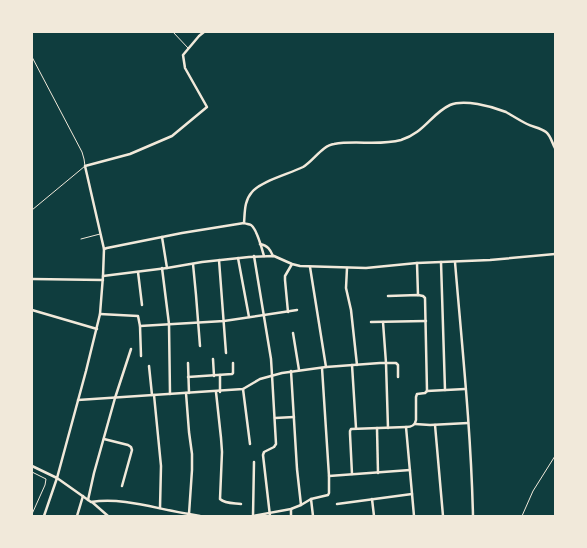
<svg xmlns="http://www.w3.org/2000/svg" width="587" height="548" viewBox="0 0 587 548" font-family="Commissioner,sans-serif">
<rect width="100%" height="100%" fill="#0f3d3e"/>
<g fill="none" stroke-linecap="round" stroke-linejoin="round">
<polyline stroke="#f1e9da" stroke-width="1" points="522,516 533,491 555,456"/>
<g stroke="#f1e9da" stroke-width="1">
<polyline points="173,32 188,48"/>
<polyline points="32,57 82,152 84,159 85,166 79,171 32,210"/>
<polyline points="81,239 100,234"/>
<polyline points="32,472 46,479 45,485 32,514"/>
</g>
<g stroke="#f1e9da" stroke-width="2.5">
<path d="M244,223C245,212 244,201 252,192C261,181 289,174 303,167C313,161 323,145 334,144C356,140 379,146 401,140C424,133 431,114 450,105C464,99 491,106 506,112C513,116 519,120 527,124C533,127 541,128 546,132C551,136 552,143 555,148"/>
<polyline points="162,237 167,268"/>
<path d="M260,244C268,246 270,249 273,256"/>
<polyline points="104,249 85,166 130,154 172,136 207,107 185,68 183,55 199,36 204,32"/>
<polyline points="254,256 271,359 272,375 276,444 274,447 264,452 263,455 270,516"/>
<polyline points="238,258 249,317"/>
<polyline points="219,260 226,353"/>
<polyline points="441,262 445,390"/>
<path d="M455,262C462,346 471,431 473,516"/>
<polyline points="417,263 418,295"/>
<polyline points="193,264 196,295 200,346"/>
<polyline points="310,267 326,367"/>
<polyline points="162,268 169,324 170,394"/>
<polyline points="347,268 346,288 351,310 357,365"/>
<polyline points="138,272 142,305"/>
<polyline points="103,276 167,268 202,262 249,257 274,256 292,264 300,266 366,268 417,263 490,260 555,254"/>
<polyline points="32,279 103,280"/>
<polyline points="32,310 97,329"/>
<polyline points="288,312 285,280 285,276 292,264"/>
<polyline points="100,314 138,316 140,326 141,356"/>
<polyline points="371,322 426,321"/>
<polyline points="383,322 386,363 388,428"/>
<polyline points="140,326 224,321 297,310"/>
<polyline points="293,333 299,370"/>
<polyline points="213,359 214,376"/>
<polyline points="188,363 189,393"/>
<polyline points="352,365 356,428"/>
<polyline points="149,366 152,395"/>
<polyline points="291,371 297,469 301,505"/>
<polyline points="220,375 220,392"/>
<polyline points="188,377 232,374 233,373 233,363"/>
<polyline points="243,389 250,444"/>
<polyline points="427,391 465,389"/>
<path d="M216,392L221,438L222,452L220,499C225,504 235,503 241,504"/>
<polyline points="154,395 161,466 160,508"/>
<polyline points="78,400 243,389 260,379 282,373 326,367 380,363 396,363 398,365 398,377"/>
<polyline points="275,418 294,417"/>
<polyline points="415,424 430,425 468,423"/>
<polyline points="435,425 443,516"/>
<polyline points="406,427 414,516"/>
<polyline points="377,428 378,473"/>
<polyline points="104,439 128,445 131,447 132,450 122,486"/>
<path d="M32,466L57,478L86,371L100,314L103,276L104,249L107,248L182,233L244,223C246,224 249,224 251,225C257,229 262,249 264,256"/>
<path d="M352,474L350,434V431L351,429L406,427C411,427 415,426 416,420V397L417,394L425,393L427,391L425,298L423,296L418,295L388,296"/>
<polyline points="329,476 410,470"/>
<polyline points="311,499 313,516"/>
<polyline points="372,499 374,516"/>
<polyline points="88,500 94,473 115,398 131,349"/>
<polyline points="92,502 108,516"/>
<polyline points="337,504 412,494"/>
<polyline points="291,509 291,516"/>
<polyline points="189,514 200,516"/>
<path d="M44,516L57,478L91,502C124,497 156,509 189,514L192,470V454L189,432L186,393"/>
<polyline points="77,516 83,496"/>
<polyline points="253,516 291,509 301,505 311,499 328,495 329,493 329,476 322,368"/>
<polyline points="253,516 254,462"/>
</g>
</g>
<rect width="587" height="548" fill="none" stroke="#f1e9da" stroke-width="66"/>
</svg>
